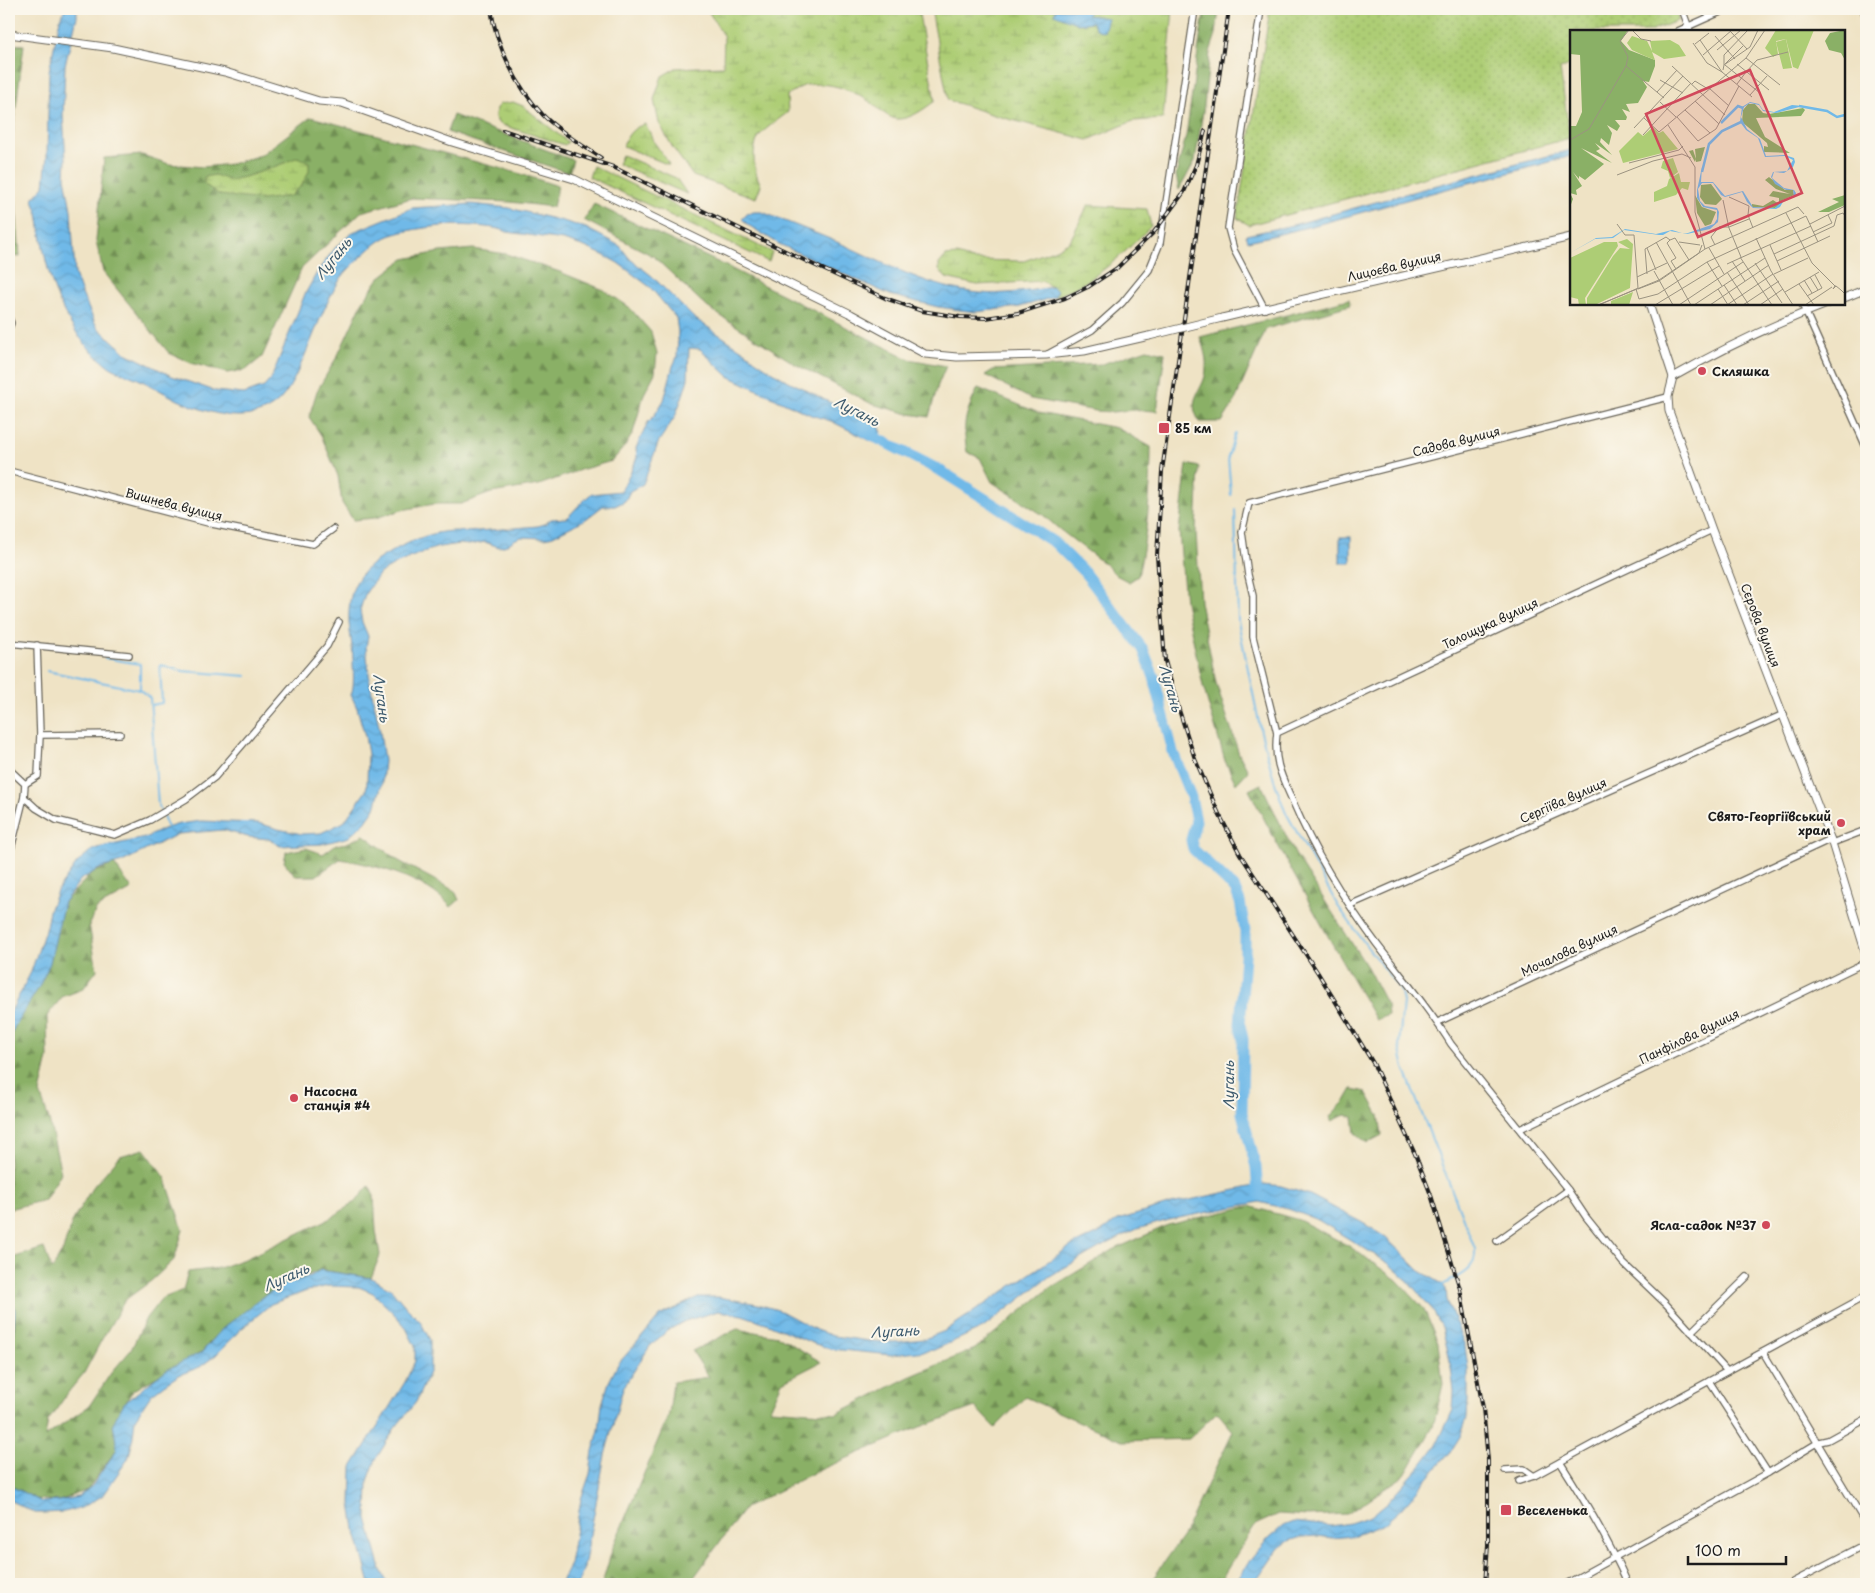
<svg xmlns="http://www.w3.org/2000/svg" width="1875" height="1593" viewBox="0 0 1875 1593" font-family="'Playpen Sans',sans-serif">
<defs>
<pattern id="forest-firs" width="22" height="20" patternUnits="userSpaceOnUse" patternTransform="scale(1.25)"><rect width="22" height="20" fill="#8ab066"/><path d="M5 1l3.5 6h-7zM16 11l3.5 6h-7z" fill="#708e53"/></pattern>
<pattern id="wetland-marsh" width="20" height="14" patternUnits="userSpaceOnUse" patternTransform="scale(1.25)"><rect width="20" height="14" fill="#adcd75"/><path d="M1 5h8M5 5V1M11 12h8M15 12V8" fill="none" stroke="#94af65"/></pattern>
<pattern id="garden-dots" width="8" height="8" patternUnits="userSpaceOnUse" patternTransform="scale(1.25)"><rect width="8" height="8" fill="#adcd75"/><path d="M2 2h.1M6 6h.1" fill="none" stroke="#94af65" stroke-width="1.8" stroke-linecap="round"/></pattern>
<pattern id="water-waves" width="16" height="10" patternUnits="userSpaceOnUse" patternTransform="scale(1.25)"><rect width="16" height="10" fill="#70b9e8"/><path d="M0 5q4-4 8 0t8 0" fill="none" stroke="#609ec6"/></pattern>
</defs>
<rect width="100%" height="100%" fill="#fbf7ec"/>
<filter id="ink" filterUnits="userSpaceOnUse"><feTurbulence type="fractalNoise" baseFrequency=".02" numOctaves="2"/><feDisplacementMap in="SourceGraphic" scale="10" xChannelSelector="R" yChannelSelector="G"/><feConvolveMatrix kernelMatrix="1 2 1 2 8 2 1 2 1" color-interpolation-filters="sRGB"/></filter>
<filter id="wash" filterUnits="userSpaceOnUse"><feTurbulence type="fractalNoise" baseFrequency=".0096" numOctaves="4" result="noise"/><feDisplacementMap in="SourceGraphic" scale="20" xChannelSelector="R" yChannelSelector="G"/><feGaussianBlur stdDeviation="1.12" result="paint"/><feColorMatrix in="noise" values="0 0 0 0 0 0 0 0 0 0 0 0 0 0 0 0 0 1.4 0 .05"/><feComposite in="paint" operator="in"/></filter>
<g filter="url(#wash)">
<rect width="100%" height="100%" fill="#efe3c5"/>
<g fill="url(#forest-firs)" stroke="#536641">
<polygon points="1205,9 1219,9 1216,34 1210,52 1204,105 1195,161 1179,190 1176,175 1186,136 1201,31"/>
<polygon points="9,44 24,45 11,146 20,256 9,257"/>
<polygon points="453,115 573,160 569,173 447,132"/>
<polygon points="311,117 521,174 558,186 553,207 510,202 412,198 361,212 302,268 262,357 246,370 227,373 191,363 169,353 103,272 96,241 104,158 142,155 169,164 203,167 231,164 261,155"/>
<polygon points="594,204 724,265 909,359 946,366 938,385 929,417 909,414 872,404 795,364 707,307 653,256 584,220"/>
<polygon points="473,249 506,254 560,272 604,290 629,307 651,332 657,353 655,373 644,394 633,433 625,446 612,461 580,470 539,485 491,493 461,504 434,504 402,510 375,518 353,520 342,503 338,476 321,435 309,417 317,391 338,355 362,303 379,278 404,259 440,252"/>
<path d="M1349,299L1350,305L1266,329L1234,403L1222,422H1200C1184,398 1206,390 1206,368C1207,357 1203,347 1200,337Z"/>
<polygon points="1147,349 1165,353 1157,411 1135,410 1112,412 1096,411 1031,399 985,375 993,370 1102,364"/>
<path d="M978,388L1039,413L1117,428L1151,447C1151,490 1147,535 1138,576L1129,582L1116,575L1106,565L1059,529L1043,515L992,482L980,458L967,452C962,423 965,415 978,388Z"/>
<polygon points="1187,464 1199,467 1196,532 1200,602 1216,683 1239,754 1248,771 1236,784 1225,761 1203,686 1185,602 1179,531"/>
<path d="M1261,784L1295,854L1367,967L1387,1005L1388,1015L1376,1020C1332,944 1289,868 1249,790Z"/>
<path d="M364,835L399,861L455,891L459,900L451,907C426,879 377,865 340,859L316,876H296L284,862L286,852L306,848L323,854L335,845L347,843Z"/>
<polygon points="114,864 132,889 97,908 89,924 97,970 83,989 62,997 47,1016 48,1058 40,1093 49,1120 61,1173 45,1200 9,1209 9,1040 57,929 64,902 92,873"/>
<polygon points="1352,1089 1366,1092 1379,1115 1382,1135 1367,1143 1355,1133 1353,1117 1345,1115 1332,1121 1330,1116 1345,1101"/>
<polygon points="144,1149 165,1177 183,1230 174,1260 151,1281 125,1300 101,1341 84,1373 70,1390 48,1421 45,1437 89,1406 111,1373 131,1350 146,1318 161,1299 183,1290 188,1272 219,1268 247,1258 331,1218 356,1201 369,1186 374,1196 376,1231 380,1255 371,1278 320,1270 276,1289 213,1338 202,1352 133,1390 117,1416 117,1449 87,1490 59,1501 36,1499 9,1485 9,1364 15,1325 15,1309 9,1300 9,1259 44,1248 52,1270 63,1250 72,1222 92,1188 120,1156"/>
<polygon points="1249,1206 1299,1220 1349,1246 1397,1280 1424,1309 1438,1343 1443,1384 1433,1427 1405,1475 1347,1514 1308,1516 1279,1514 1255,1525 1218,1584 1149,1584 1183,1536 1233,1431 1217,1412 1189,1439 1122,1441 1025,1397 995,1428 975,1407 920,1427 815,1472 745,1508 689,1584 602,1584 613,1547 669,1414 673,1382 709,1377 692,1351 737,1329 778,1336 821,1362 782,1382 770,1409 836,1414 909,1377 975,1349 1050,1288 1113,1250 1168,1225"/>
</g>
<g fill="url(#wetland-marsh)" stroke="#647448">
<path d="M707,9H918L935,101C924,109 910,120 896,119C887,117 880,110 873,104C855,91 831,81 807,85C801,86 793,92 787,95L788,112C781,118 761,131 758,138C751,153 754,172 761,185L756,198L693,176L673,148L659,123L654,100L662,76L676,68L723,66L724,37Z"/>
<polygon points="931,9 1173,9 1163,119 1133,121 1088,140 997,116 948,100"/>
<polygon points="513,102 523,106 568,142 565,145 499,124 495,118 496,108 500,104"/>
<path d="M645,124C651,132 651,139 656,145C661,153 666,157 669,165L623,146C628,134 632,128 645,124Z"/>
<polygon points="622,155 676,178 687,194 618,164"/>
<polygon points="298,157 309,162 309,171 302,185 290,196 262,200 245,198 220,195 204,184 204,177 215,175 229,180 245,177 272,168"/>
<polygon points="593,166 772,252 769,262 589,177"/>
<path d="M1088,205L1147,209L1151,226C1122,256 1093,283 1054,297L1057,291L1043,281L977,285L946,278L939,270V264L946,256L957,255L973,260L1024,261L1056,249L1070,241Z"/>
</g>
<polygon fill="url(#garden-dots)" stroke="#647448" points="1270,9 1675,9 1679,20 1652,31 1571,31 1571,64 1560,69 1570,138 1249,225 1237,218"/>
<g fill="url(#water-waves)" stroke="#466a82">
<path d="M65,9H77V17L65,65L63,115L66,160L65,177L71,210L75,274L82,294L97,327L126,353L172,376L215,391L244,394L264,387L271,379L305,294L319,269L336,247L353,232L412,208L471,204L509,208L563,221L586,228L620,246L630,259L652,276L694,318L747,353L755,360L779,376L829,402L877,420L882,433L873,442L831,421L811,415L728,376L700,349L689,348L688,379L684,392L675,417L659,441L643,484L630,491L625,501L615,506H603L586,519L553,536L545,538L521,537L514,540L507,545L499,547L485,542L469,545L460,544L439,547L423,552L398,563L380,573L365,594L360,610L362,622L368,636L366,647L370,683L380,731L384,761L382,783L375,808L365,822L349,837L322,844L280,846L269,839L248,837L223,830L178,834L122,862L101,868L81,879L64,902L50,963L39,987L15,1026L9,1040V1015L31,972L46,927L49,911L57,891L77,863L89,852L97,848L145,838L163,829L179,824L201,821L258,823L278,829L302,834L321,833L344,822L366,791L367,783L368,754L365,736L357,708L351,695C355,684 353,672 353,661C353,648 350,635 349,623C347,580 364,566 400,547C419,537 444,528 466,532L538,526L545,524L551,519L567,518L584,500L591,494L621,491L634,465L637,457L636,448L648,422L654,416L664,400L673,366L677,357L678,332L676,318L650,287L618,263L603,255L585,247L563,240L507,232C499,226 452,224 441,226C423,228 406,230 389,236C379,240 370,249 362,256C355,263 347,270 341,278C324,304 314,336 301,364C294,380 285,400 268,409C240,424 205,412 178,400C164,393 151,385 138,379C129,375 118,372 110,367C63,333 45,275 39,219C38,211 34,206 33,198L44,186L47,156L49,71L60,19Z"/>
<polygon points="1056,9 1091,9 1087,15 1108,18 1104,32 1096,29 1092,22 1078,24 1054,14"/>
<path d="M1571,150V156C1527,169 1483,179 1439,191C1375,208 1312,228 1248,241L1246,235L1293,225L1437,185Z"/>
<path d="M754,212H762C789,223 817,233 844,245C886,264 932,289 980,293C1000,295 1031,291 1052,287L1058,291L1054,297L1020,307L975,312L938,307L890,295L779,244L748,225L742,219L747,214Z"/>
<rect x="1340" y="537" width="11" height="26"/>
<polygon points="1264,1184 1281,1186 1310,1195 1361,1222 1383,1235 1420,1271 1441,1283 1446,1289 1447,1300 1465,1346 1468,1368 1468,1400 1467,1418 1461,1435 1449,1454 1401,1509 1384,1524 1353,1536 1332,1538 1318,1536 1302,1537 1289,1541 1279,1548 1254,1584 1235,1584 1252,1557 1269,1538 1283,1526 1293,1522 1331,1526 1350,1523 1371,1516 1387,1503 1422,1464 1437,1444 1453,1410 1454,1391 1450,1361 1442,1327 1431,1308 1408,1281 1388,1263 1318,1220 1288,1209 1259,1202 1169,1220 1137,1229 1099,1248 1050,1276 983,1328 934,1350 892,1355 831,1349 812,1343 766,1323 742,1315 718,1311 685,1321 667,1331 650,1346 623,1388 605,1455 584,1567 578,1584 560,1584 570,1564 581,1499 590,1474 593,1451 599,1430 602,1404 609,1382 618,1364 660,1316 698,1297 718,1297 758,1304 781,1311 816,1330 833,1336 869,1341 895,1342 924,1339 945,1331 1071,1246 1101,1232 1118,1220 1171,1204"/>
<polygon points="320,1270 371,1278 391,1289 406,1307 420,1321 430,1340 430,1370 416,1402 395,1428 376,1459 368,1481 367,1518 381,1570 388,1584 370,1584 355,1529 351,1504 352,1467 405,1382 415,1361 415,1346 405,1326 396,1316 373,1293 359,1287 328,1286 307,1291 271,1304 240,1330 216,1355 200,1367 179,1375 164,1385 151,1395 135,1419 132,1444 128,1459 102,1496 92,1502 81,1508 64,1512 44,1513 35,1513 9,1500 9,1485 42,1502 59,1501 78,1497 92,1486 117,1449 113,1423 124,1403 166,1370 202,1352 223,1328 267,1294 287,1283 311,1276"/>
<polygon points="9,1300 15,1309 15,1315 9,1364"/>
</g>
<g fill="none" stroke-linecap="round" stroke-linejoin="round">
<g stroke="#70b9e8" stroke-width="2">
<polyline points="1231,495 1228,457 1235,433"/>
<path d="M1235,510L1238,621L1261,732L1274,780L1285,811L1338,906L1371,952L1400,989L1403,1002L1399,1046L1404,1068L1475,1249C1477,1271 1458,1276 1441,1286"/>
<polyline points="105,658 140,664 140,690"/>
<polyline points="47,671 140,690 150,698 158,804 168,828"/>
<polyline points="151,705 162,703 160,665 182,671 247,676"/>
</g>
<polyline stroke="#70b9e8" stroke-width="11" points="865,432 941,471 1055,543 1084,572 1143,649 1154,677 1173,752 1191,797 1196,821 1191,840 1193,849 1235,889 1240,902 1245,930 1245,956 1240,1025 1243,1039 1242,1113 1256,1167 1258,1193"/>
</g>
</g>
<g filter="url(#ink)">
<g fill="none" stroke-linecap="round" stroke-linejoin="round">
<defs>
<g id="minor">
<polyline points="1261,9 1228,228 1234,250 1265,309"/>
<polyline points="1682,9 1690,31"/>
<polyline points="1863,9 1866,17"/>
<polyline points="1678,31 1727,9"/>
<polyline points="1802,304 1866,447"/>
<polyline points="9,318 11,323 9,328"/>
<polyline points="1048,354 1092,330 1122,303 1149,270 1160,243 1195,9"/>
<path d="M1668,397L1249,503L1242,532L1248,575L1253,596V637L1277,733C1273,762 1282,777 1293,802C1314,851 1344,900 1376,943C1401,976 1429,1008 1451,1044L1568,1190L1586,1217L1623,1263L1666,1304L1727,1371"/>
<polyline points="9,471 212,524 313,544 333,529"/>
<polyline points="9,643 129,655"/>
<polyline points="1277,733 1712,530"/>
<polyline points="40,735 120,734"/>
<polyline points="9,769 25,784 24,797 36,808 56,820 115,835 150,820 186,799 215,777 327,646 339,622"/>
<polyline points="25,784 38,776 40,735 37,645"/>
<polyline points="1832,843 1866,830"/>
<polyline points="9,857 24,797"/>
<polyline points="1350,905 1784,714"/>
<polyline points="1438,1022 1831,839"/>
<polyline points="1520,1129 1866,962"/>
<polyline points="1497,1241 1568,1190"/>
<polyline points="1691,1332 1747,1277"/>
<polyline points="1763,1352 1866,1524"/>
<polyline points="1709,1381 1768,1473"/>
<path d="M1560,1462C1585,1501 1609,1541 1628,1584"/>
<polyline points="1505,1470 1524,1469 1534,1476"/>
<polyline points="1519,1481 1534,1476 1866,1296"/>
<polyline points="1566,1584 1768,1473 1819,1442 1828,1440 1866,1419"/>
<polyline points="1789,1584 1866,1544"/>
</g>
<g id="tertiary">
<polyline points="9,34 113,48 225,72 319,101 342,103 452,142 574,179 851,314 925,354 957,357 1046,355 1084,351 1149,336"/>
<polyline points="1844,298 1866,289"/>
<polyline points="1649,304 1673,377 1668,397 1669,411 1712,530 1832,843 1866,954"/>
<polyline points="1222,318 1571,237"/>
<path d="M1673,377C1722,349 1774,324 1827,304"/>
</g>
</defs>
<use href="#minor" stroke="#666257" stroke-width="8"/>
<use href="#tertiary" stroke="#666257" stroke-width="9"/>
<use href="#minor" stroke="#fff" stroke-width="5.5"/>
<use href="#tertiary" stroke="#fff" stroke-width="7"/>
<defs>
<g id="rail">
<path d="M491,9C496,46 517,87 543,115C556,129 585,147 601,158"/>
<polyline points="1229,9 1162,471 1157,556 1165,661 1179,710 1195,759 1219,814 1240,854 1318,973 1373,1063 1415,1154 1431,1195 1460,1289 1483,1408 1488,1460 1488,1545 1485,1584"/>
<polyline points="503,130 613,167 814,265 885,298 922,311 960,317 986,318 1018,313 1065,298 1088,287 1117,268 1154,232 1184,192 1196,165 1205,131"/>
</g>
</defs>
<use href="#rail" stroke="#1c1c1c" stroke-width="4"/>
<use href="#rail" stroke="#fbf7ec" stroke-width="2" stroke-dasharray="5.5" stroke-linecap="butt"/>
<defs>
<polyline id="tertiary-bridge" points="1149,336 1222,318"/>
</defs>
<use href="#tertiary-bridge" stroke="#666257" stroke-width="9" stroke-linecap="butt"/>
<use href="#tertiary-bridge" stroke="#fff" stroke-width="7"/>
</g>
</g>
<g fill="#d1495b" stroke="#fbf7ec" stroke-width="2">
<circle cx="1702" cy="371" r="5"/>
<rect x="1158" y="422" width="12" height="12" rx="2.5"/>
<circle cx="1841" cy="823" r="5"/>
<circle cx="294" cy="1098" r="5"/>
<circle cx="1766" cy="1225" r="5"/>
<rect x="1500" y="1504" width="12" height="12" rx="2.5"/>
</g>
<g text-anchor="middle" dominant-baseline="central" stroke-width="4" stroke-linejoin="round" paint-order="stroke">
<g font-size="12" fill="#1c1c1c" stroke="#fbf7ec">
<text transform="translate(1394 266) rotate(-13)">Лицоєва вулиця</text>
<text transform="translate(1456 441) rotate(-14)">Садова вулиця</text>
<text transform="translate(174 504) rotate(14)">Вишнева вулиця</text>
<text transform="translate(1490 623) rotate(-25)">Толощука вулиця</text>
<text transform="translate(1761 625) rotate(69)">Сєрова вулиця</text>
<text transform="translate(1563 800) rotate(-24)">Сергіїва вулиця</text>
<text transform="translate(1569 950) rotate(-25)">Мочалова вулиця</text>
<text transform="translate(1689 1036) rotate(-26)">Панфілова вулиця</text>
</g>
<g font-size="12" font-weight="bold" fill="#1c1c1c" stroke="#fbf7ec" text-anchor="start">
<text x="1712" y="371">Скляшка</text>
<text x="1175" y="428">85 км</text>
<text x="1831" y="816" text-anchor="end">Свято-Георгіївський<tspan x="1831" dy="14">храм</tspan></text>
<text x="304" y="1091">Насосна<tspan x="304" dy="14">станція #4</tspan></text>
<text x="1756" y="1225" text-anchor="end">Ясла-садок №37</text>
<text x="1517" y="1510">Веселенька</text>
</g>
<g font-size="14" font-style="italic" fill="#3e5b6e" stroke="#fbf7ec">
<text transform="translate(333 258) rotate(-51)">Лугань</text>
<text transform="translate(857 411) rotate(27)">Лугань</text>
<text transform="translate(1171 688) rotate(74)">Лугань</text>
<text transform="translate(382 698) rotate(82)">Лугань</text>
<text transform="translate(1228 1085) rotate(-90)">Лугань</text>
<text transform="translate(286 1277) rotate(-24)">Лугань</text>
<text transform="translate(895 1331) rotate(-3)">Лугань</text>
</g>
</g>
<g transform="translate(1570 30)">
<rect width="275" height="275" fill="#efe3c5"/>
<path d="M0,0H58L51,11L59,20L85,30V36L79,52L73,51L77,57L68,73L56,74L60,82L52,79L57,87L56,90H45L50,96L47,101L37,95L42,103L39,115L31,108L30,112L42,125L25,113L30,119L26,121L42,133L11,118L34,134L15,150L9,146V149L3,142L12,156L6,160L7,165L0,163L3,169L0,177V96H6L12,82L10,25L0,24ZM275,0V30L271,23L259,20L255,11L260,3ZM178,74H185L193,83L199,84L233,78L235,80L231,86L186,88L195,107L220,123L194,122V116L198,117L197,113L172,92L173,80ZM135,117L131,131L126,132V129L125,132L119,121L123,120L126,129L125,119ZM199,147L215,160H223L224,165L213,170L210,175L205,178L182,177V174L193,176L203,170L209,174V168L199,166L203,161L220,164L206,159L195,150ZM141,154L152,169L146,175L135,174L130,167L131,155ZM125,165L132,177L146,182L141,194L135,196L127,183ZM275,165V175L259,182H248L269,172L262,169Z" fill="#8ab066"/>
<path d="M206,0H244L228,39L223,37L216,9L206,11L208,24L203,27L195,18ZM103,128L108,142L100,148L98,141L91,138L93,131ZM109,143L111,152H120L118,160L112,158L106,165L84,172V162L97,156L99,149ZM57,209L63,214L60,258L25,275H17V268L43,226L50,218L60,219L48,212ZM34,212H47L48,216L15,268L16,275H9L8,269L0,267V228ZM63,262L59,275H41V271Z" fill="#adcd75"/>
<path d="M62,6L77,11L82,21L80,11L100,10L109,15L116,26L94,29L82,22L85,30L75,26L62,20L57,13ZM216,9L222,38L213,39L206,12ZM83,97L89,103L93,101L108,119L53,133L49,121L68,102L73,106Z" fill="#adcd75"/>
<path d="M180,72L189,74L193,80L204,82L222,75L233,76L206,83L193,81L189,75L180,73L174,77L171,87L177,99L190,109L196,126L215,125L224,128L225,132L223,137L214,143L204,142L202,148L214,158L224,160L226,163L225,167L214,170L210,177L206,179L183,178L177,172L172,162L155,167L151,165L143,153H132L128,159L130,171L135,176L147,178L149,182L148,192L140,199L117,204L100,201L93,205H89L54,200L43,208L25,209L0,223L26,208L42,207L55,199L86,204L102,200L115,204L144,194L147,189V180L133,177L127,168V160L132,137L131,152H143L155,166L173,161L183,177L205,178L213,170L224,167L223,160H216L205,154L201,147L203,142L217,141L223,130L215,126L195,127L188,108L176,100L170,92L172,77Z" fill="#70b9e8"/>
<path fill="none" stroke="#70b9e8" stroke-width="2.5" d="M229,76L257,81L267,87L275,85M151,93L168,76L173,78M132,142L139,114L152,101L171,92"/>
<path fill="none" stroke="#9b9381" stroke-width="1" d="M62,0L71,9L81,11M160,1L177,19M145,6L165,29M130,10L152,42L182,67M123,13L137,33L152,42M125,14L139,3M147,20L171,0M133,25L162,0M176,28L210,55M155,34L173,16M167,34L199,60M154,35V25L178,0M155,35L190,63M56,36L58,27L50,11L59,0M102,36L132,64M153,40L154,35L180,17L188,0M176,42L187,30L218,22M90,50L113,63M122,54L125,51L138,59M167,54L176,42M139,58L159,76M87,62L107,40M132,64L155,85M180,65L197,46M125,71L149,94M90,72L106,87M115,80L140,103M107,87L128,111L146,99L169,56M74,88L89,102L176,28L195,0M98,95L125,137V182L135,219M64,98L113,46M73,105L121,53M0,110L19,99L56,36L94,68M59,133L109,120L113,116M47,145L83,131L112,124L121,128M159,167L179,176L178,185L183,198M153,170L159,198L171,227M216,183L242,233L265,256M47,194L55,205H64L68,258L66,259M240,194L275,176M159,197L179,189M243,202L262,193L258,185M186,208L201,241L223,275M100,210L97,213L106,228L101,231L106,239M86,212L121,275M109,212L130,215M145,215L141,207L149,197H159M200,215L211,240M77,218L86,240M139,218L154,244M135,219L228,177L234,184M204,224L264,196L267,185L273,183L275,186M170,227L202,275M162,231L175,251M207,231L260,206M137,232L152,256M185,233L212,273M157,234L241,196M84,241L103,275M157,242L179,275M77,244L75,219L96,207L100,210L105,208L119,230M204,244L238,228M67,247L97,233M240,247L248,260M234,250L242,263M229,254L244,275M154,255L167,275M266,256L263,259L265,256H266L271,260L275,264M66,259L69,269L88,264L137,232L236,186L248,212M68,259L89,251L135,219M148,259L158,275M215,262L249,242M237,266L252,258L245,245M28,275L89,250L129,223L132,215M29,275L66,259M85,275L149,236M109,275L173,232M124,275L195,228M140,275L199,235M157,275L203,244M173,275L209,251M190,275L213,259M235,275L262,257"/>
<path fill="#d1495b" fill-opacity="0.15" stroke="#d1495b" stroke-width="2.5" d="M180,40L232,163L128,207L76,84Z"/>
<rect width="275" height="275" fill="none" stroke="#1c1c1c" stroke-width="2.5"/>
</g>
<rect width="1875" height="1593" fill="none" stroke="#fbf7ec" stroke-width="30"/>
<path d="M1688 1556v8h98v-8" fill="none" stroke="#1c1c1c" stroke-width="2.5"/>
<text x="1695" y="1556" font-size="15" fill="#1c1c1c" stroke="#fbf7ec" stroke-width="4" paint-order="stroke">100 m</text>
</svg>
